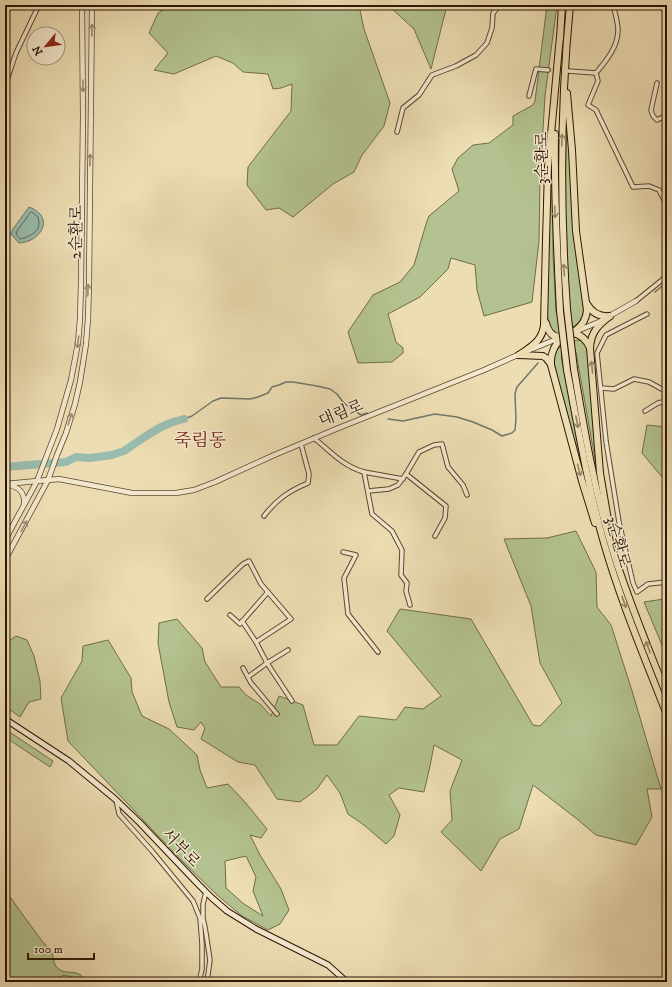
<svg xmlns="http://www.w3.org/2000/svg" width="672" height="987" viewBox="0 0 672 987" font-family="'IM FELL DW Pica','Noto Serif KR',serif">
<rect width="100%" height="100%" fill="#edddb3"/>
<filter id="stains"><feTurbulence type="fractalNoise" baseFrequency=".005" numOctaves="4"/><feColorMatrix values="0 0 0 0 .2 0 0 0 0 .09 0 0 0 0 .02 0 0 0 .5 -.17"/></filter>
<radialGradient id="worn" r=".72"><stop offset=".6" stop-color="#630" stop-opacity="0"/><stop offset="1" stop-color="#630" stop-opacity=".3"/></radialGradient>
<g fill="#b3c290" stroke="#706c4a" fill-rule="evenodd">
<polygon points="171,5 359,5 364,29 390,103 384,126 362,155 354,172 333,184 293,217 279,208 266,210 247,185 248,167 291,111 292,84 281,88 273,89 268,74 243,72 233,63 216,56 174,74 154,70 168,53 149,33 158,13"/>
<polygon points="391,5 447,5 431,69 414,29 391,8"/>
<polygon points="547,5 557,5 545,96 540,180 539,241 532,302 484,316 477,290 475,265 451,258 448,269 420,297 388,314 396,342 403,348 403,353 392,362 358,363 348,332 373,295 400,282 414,265 426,224 429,216 459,191 452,169 458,158 473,145 489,143 513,125 513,116 533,105 535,101"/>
<path d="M568,130L571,183L584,314C581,326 566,331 555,334L548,325L547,309L551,143H553V254L556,312L570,309L566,263L565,211L566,131Z"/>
<path d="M579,340L583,342L588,349L599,482L576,352L561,356L587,488H586L554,364C554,347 563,342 579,340Z"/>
<polygon points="647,425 667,427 667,483 642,453"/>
<polygon points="576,531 596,572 597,607 611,625 633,694 661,789 647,789 652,817 636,845 596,835 577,819 533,785 519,829 500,839 481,871 441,832 452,820 450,791 462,760 434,745 430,766 424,792 399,788 389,795 400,815 394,836 386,844 364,825 348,814 340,793 327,775 317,789 300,802 277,799 255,765 238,762 201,739 205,728 201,722 194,730 177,727 169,702 158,643 159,623 177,619 202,648 205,662 221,687 239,687 246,695 260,704 271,716 279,696 303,705 314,745 337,745 359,716 396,720 405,707 423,709 441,696 387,631 400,609 471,619 533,725 540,726 562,703 540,663 531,606 504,539 547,538"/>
<polygon points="664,599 667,603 667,657 644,602"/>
<polygon points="16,636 27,640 34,656 40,681 41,699 29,702 20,717 5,706 5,644"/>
<path d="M108,640L131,678L132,692L142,716L169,729L197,755L200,770L207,788L228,784L244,801L267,829L261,838L250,835L260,855L281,889L289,910L280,924L268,930L242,916L216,894L183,862L68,741L61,698L82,661L83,646ZM246,856L256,877L253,891L263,916L244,904L226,888L225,861Z"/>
<polygon points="5,729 53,761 50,767 5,737"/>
<path d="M8,898H11C21,913 32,927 42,941C45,945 50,949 52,953C55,959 52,965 60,970C67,974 77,970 83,977L79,979L64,975L60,977L63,982H5V900Z"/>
</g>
<path fill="#99bcae" stroke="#6d796a" d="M29,207C56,217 41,242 19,243L11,234L13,229Z"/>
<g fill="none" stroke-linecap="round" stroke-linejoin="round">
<path stroke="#626859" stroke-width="1" d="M32,212L38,217C38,219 39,221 39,223C40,232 27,238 20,239L16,234L17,231L30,213Z"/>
<g stroke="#6d796a" stroke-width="1.5">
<polyline points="655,292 667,282"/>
<polyline points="184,419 192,416 213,401 221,398 250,399 258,397 268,393 272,387 279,385 286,382 293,382 317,386 330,389 337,394 343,402 350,408 361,415 367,413"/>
<polyline points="388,419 403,421 435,414 457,417 473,422 492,430 502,436 512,433 515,430 516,419 515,394 517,387 538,363"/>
</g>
<polyline stroke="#99bcae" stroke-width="8" points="5,467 66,462 76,457 90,458 112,455 124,451 143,438 161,427 173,422 184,419"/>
<polyline stroke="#c6b590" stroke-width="3.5" stroke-dasharray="3.5 2" stroke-linecap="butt" points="548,70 565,71"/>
<defs>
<g id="minor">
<path d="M613,5C615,13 618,22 618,30C618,47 606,61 596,73L598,81L588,105L596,110L633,187L649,186L659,190L667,206"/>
<polyline points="568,71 596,73"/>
<polyline points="657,83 651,110 653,116 657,120 667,115"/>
<polyline points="5,86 16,53 39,5"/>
<polyline points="529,96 536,69 548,70"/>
<polyline points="397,132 403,108 419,95 432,75 456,66 476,55 487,43 492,28 493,13 500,5"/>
<polyline points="636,301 667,276"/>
<polyline points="647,314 606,335 597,353 606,441 619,522 633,583 637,592 648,584 667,582"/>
<polyline points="601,388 614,389 634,379 649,382 667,392"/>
<polyline points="645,411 658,403 667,401"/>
<path d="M314,438C331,452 343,466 364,472L372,514L392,531L402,550L401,575L407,583L406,591L410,605"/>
<polyline points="364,472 403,479"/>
<polyline points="406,474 446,506 445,518 435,536"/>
<polyline points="368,491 389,489 398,485 406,474 419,452 434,445 442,444 448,467 463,485 467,495"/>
<path d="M264,516C277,499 289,491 308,483L309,474L301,444"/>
<polyline points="343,552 356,555 344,578 348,614 378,652"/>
<polyline points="207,599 243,564 249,561 261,584 291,619 256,642 267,663 292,701"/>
<polyline points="230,615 240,624 268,592"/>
<polyline points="242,621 256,642"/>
<polyline points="243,668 251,683 277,714"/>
<polyline points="248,677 267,663 288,650"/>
<polyline points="116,800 119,814 152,851 193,901 200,918 202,944 202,969 199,982"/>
<polyline points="206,892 203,904 203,919 205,927 210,960 207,982"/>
</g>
<g id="tertiary">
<polyline points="527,351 599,322 636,301"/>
<polyline points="5,484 59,479 132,493 176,493 194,490 215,482 272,456 336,429 484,370 520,354"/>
<path d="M10,485C20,488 25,493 24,504"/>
<polyline points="5,540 37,481 57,429 71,380 78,343 80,319 81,282 83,116 82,5"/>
<polyline points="5,560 48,480 57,455 66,433 75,404 80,382 86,344 88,319 89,283 92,5"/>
</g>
<polyline id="secondary" points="5,719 69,761 115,799 140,823 198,884 212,898 227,911 256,929 328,965 347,982"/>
<g id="trunk">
<polyline points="560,39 562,5"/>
<path d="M567,93L572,150L576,231L587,310C586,321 581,327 572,333"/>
<path d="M555,134C554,193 557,252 560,311"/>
<path d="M587,304C592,313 600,317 610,316"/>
<path d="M567,309C560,207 560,107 570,5"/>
<path d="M546,323C548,332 553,338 562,337"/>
<path d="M572,333C581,334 586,339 590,348"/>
<path d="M562,337C555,345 550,353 551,365L582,481L595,523"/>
<path d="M519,355C532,346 542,341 544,325L546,240L548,167L560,36"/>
<polyline points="519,355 543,356 546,358 550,363"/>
<path d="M574,369C584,429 594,489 612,548C627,598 648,647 667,696"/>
<path d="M567,370C578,428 588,487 604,543C621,602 645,658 667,715"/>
<path d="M608,520L600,473L590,348C591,332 598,325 610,316"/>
</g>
</defs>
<use href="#minor" stroke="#5c4730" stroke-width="5.5"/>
<use href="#tertiary" stroke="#5c4730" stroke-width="6"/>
<use href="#secondary" stroke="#2c1504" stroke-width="7"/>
<use href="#trunk" stroke="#2c1504" stroke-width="8"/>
<use href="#minor" stroke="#f3e9ce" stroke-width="3.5"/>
<use href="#tertiary" stroke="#f3e9ce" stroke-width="4.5"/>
<use href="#secondary" stroke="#f3e9ce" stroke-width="5"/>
<use href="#trunk" stroke="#edddb3" stroke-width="6"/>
<defs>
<g id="trunk-bridge">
<polyline points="567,309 574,369"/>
<polyline points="560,311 567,370"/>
</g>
</defs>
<use href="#trunk-bridge" stroke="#2c1504" stroke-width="8" stroke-linecap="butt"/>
<use href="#trunk-bridge" stroke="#edddb3" stroke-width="6"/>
</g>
<defs><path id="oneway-shaft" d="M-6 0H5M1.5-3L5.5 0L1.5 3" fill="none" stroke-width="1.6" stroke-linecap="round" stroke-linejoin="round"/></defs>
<g stroke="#998a73">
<use href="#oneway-shaft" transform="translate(92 30) rotate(-89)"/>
<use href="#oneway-shaft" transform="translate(83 86) rotate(89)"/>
<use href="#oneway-shaft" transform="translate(90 160) rotate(-89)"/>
<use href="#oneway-shaft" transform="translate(88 290) rotate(-88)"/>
<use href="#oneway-shaft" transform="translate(78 342) rotate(97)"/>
<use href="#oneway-shaft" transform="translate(70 419) rotate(-72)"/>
<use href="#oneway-shaft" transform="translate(24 526) rotate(-62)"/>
</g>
<g stroke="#968364">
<use href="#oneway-shaft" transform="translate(562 140) rotate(-88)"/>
<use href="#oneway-shaft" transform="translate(555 212) rotate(88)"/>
<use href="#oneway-shaft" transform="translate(564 270) rotate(-94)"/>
<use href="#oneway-shaft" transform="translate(592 367) rotate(-95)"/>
<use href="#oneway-shaft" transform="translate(577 422) rotate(79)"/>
<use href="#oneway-shaft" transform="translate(579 470) rotate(76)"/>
<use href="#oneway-shaft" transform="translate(624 602) rotate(70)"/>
<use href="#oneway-shaft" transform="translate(648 647) rotate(-111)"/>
</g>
<g text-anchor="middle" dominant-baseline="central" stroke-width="3" stroke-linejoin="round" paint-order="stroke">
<g font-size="16" fill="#2c1504" stroke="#f3e9ce">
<text transform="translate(542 158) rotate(-90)">3순환로</text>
<text transform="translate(76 232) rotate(-89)">2순환로</text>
<text transform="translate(341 413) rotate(-22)">대림로</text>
<text transform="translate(618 542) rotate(74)">3순환로</text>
<text transform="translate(181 848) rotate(46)">서부로</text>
</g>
<g font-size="18" fill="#7a1f14" stroke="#f3e9ce">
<text x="200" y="441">죽림동</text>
</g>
</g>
<rect width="672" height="987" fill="none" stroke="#edddb3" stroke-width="20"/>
<rect x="6" y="6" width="660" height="975" fill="none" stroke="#2c1504" stroke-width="2"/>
<rect x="10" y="10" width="652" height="967" fill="none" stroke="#2c1504"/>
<g transform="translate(46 46) rotate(241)"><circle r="19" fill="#f3e9ce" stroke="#a3947d"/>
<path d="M0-3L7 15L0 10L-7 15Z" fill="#8f2418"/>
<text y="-6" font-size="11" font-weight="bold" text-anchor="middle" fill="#2c1504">N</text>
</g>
<path d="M28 953v6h66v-6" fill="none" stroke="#2c1504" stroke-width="2"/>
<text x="34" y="953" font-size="12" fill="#2c1504" stroke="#f3e9ce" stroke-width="3" paint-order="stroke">100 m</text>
<rect width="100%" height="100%" filter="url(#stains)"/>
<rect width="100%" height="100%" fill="url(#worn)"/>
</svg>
